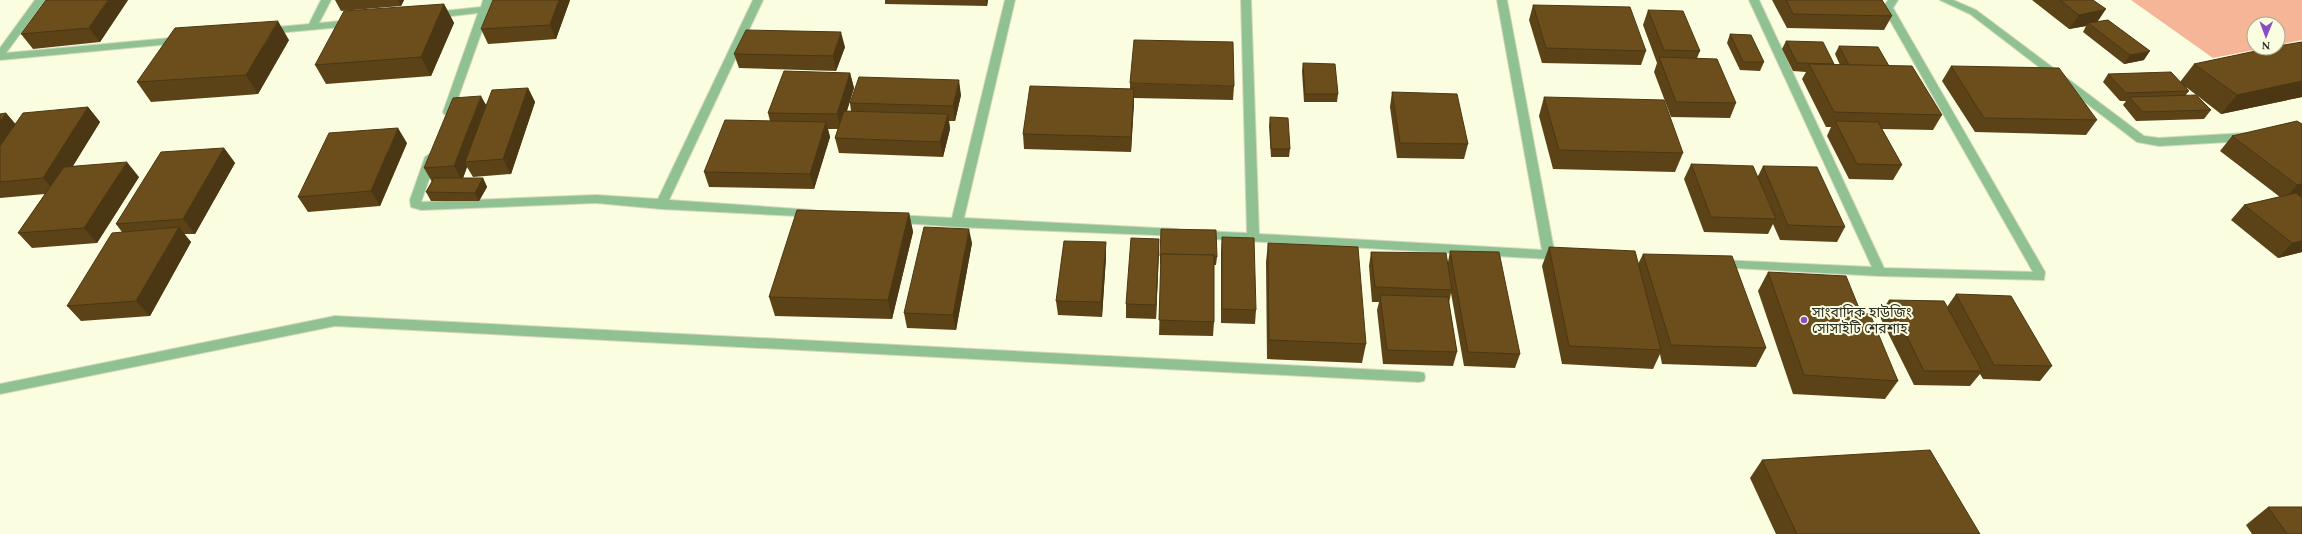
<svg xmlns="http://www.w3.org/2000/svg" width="2302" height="534" viewBox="0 0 2302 534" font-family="Spectral,'Noto Sans Bengali',serif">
<rect width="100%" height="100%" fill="#fafde0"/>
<polygon fill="#f7b597" points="2131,0 2302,0 2302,40 2278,45 2278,24 2254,24 2254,48 2264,48 2213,58"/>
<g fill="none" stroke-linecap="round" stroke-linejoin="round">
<defs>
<g id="minor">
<polygon points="35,0 45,0 6,53 181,37 186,40 181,43 0,60 0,48"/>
<polygon points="321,0 331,0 319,23 352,20 357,23 352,26 267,34 262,31 267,28 309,24"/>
<polygon points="483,0 493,0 453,112 448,115 444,114 443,112 478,13 434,18 429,15 434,12 481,7"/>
<polygon points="753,0 763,0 669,200 813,210 817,211 819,214 817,217 661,209 596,203 421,210 411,207 410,200 425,157 431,153 437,157 421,202 596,195 658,199"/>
<polygon points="1005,0 1015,0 964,218 1176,229 1180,230 1182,233 1180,236 957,227 891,222 889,219 891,216 895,215 952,218"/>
<polygon points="1241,0 1251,0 1259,234 1542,250 1497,0 1507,0 1554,250 1566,252 1568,255 1566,258 1549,259 1197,238 1195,235 1197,232 1201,231 1247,233"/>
<polygon points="1749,0 1759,0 1884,268 2033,272 1883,8 1888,0 1898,0 1893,8 2045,272 2044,280 1880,276 1716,267 1714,264 1720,260 1872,267"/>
<polygon points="1940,0 1953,0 1976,10 2144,136 2159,138 2246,133 2251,137 2246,141 2159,146 2137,142 1970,14"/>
<polygon points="335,316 1419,372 1424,373 1425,377 1424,381 1419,382 335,326 0,394 0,384"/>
</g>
</defs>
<use href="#minor" stroke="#d5d8be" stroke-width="2"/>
<use href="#minor" fill="#90c192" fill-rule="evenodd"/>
</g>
<g fill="#5c4317">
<polygon points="128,0 100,42 33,49 21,34"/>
<polygon points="335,0 404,0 401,6 341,11"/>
<polygon points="570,0 556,39 488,44 481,29"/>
<polygon points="885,0 988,0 987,6 885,4"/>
<polygon points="1772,0 1882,0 1892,16 1884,30 1787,28"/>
<polygon points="2032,0 2093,0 2098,22 2144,60 2124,64 2083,32 2086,26 2069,29"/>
<polygon points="444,4 454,23 431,76 326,84 315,65"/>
<polygon points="1533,5 1646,51 1641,65 1542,63 1529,20"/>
<polygon points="1648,10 1700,51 1697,58 1736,103 1730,118 1671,117 1654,72 1657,63 1643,25"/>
<polygon points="1730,34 1764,62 1760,71 1740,70 1727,43"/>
<polygon points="289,40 258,94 151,102 137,82"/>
<polygon points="1786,41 1834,64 1834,65 1840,65 1835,54 1839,46 1889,66 1942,115 1933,130 1882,129 1902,165 1893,180 1849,179 1827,136 1831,127 1826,127 1802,79 1806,72 1793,71 1782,49"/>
<polygon points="2302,42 2302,97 2221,114 2186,87 2189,91 2185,96 2211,110 2204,119 2136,121 2123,105 2126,101 2120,101 2103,82 2108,74 2180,82 2194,64"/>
<polygon points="845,47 836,71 739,68 734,54"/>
<polygon points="1303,63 1338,94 1337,102 1304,102 1302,71"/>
<polygon points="1951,66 2097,120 2086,135 1975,132 1942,81"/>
<polygon points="850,73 854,88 847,111 851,111 850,103 961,95 955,121 949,121 950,129 943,157 839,153 835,138 838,129 828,129 830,137 814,189 709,187 704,172 770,121 768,113"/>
<polygon points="1130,83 1234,86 1233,100 1134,98 1131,152 1024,149 1023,134 1130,89"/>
<polygon points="528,88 535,102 511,174 473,177 467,167 463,178 483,178 487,187 479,201 431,201 426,192 432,182 424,168 486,105"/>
<polygon points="1392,92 1468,144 1464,159 1397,158 1390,107"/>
<polygon points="1544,97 1683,153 1675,172 1553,169 1539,116"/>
<polygon points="88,107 100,122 73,166 139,177 97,243 32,248 18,233 45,194 0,198 0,114 6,113 15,124"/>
<polygon points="1270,117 1290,149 1289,157 1271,157 1269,126"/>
<polygon points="2302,124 2302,252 2278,258 2231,220 2244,205 2280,197 2220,151 2232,136"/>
<polygon points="407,143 380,206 308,212 298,197"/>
<polygon points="224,148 235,163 195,234 184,234 191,242 150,316 81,321 67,306 122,232 116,224"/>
<polygon points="1691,164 1758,176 1763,166 1845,227 1837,242 1780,240 1773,224 1768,234 1704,232 1684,179"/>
<polygon points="909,213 913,232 892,319 775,316 769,297"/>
<polygon points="1222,237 1256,310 1255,324 1221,323 1221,252"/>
<polygon points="1159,239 1156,319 1126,318 1126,304"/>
<polygon points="972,243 956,330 907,328 904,313"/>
<polygon points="1268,243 1366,344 1362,363 1267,359 1266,262"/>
<polygon points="1549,247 1638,264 1643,254 1766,348 1756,367 1662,364 1660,354 1653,369 1562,364 1542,266"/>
<polygon points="1450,251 1520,354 1515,368 1464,366 1451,293 1449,303 1457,352 1453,366 1383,364 1377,310 1379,302 1372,302 1369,266 1371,252 1448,262"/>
<polygon points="1160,256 1217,257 1216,265 1214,265 1214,322 1213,336 1159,335 1161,264 1160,264"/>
<polygon points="1106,257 1102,317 1058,315 1056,301"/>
<polygon points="1768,272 1861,313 1898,381 1885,399 1793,394 1758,291"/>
<polygon points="1956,294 2052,366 2040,381 1983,379 1980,374 1970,386 1914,385 1879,315 1889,300 1947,307"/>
<polygon points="1762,460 1980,534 1776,534 1750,478"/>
<polygon points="2268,507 2302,534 2252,534 2246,525"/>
</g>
<g fill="#4b3713">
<polygon points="108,0 128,0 100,42 89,28"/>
<polygon points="398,0 404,0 401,6"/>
<polygon points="559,0 570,0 556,39 550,25"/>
<polygon points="986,0 988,0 987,6"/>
<polygon points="444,4 454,23 431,76 421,57"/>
<polygon points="2106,9 2096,24 2088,23 2086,26 2069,29 2079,15"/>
<polygon points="278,21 289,40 258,94 246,75"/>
<polygon points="841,32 845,47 836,71 833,56"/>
<polygon points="2150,51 2144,60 2124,64 2130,55"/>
<polygon points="850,73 854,88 841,129 837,114"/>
<polygon points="959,80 961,95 955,121 953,106"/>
<polygon points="2302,81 2302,97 2221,114 2237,95"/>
<polygon points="528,88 535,102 511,174 503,159"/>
<polygon points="1134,89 1134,104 1131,152 1131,137"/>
<polygon points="481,96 489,110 465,162 467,167 462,181 454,166"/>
<polygon points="88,107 100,122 56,193 43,178"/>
<polygon points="6,113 19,128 0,156 0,122"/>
<polygon points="948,114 950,129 943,157 940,142"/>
<polygon points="826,122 830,137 814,189 810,174"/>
<polygon points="398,128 407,143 380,206 371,191"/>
<polygon points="224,148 235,163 195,234 183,219"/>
<polygon points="127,162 139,177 97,243 84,228"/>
<polygon points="483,178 487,187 479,201 475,193"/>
<polygon points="2302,184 2302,196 2284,200 2297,185"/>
<polygon points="909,213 913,232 892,319 888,300"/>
<polygon points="179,227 191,242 150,316 136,301"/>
<polygon points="969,229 972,243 956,330 953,315"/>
<polygon points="1159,239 1159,253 1156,319 1156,305"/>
<polygon points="2302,241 2302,252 2278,258 2292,243"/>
<polygon points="1106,242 1106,257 1102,317 1101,302"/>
</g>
<g fill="#6b4e1b" stroke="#4b3713">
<polygon points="46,0 108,0 89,28 21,34"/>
<polygon points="493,0 559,0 550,25 481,29"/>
<polygon points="1786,0 1882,0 1892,16 1793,14"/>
<polygon points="2060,0 2093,0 2106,9 2079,15"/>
<polygon points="444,4 421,57 315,65 344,11"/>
<polygon points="1533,5 1630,7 1646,51 1546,48"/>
<polygon points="1648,10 1683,11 1700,51 1664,50"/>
<polygon points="2108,20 2150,51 2130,55 2088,23"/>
<polygon points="278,21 246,75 137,82 175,28"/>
<polygon points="746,30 841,32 833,56 734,54"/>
<polygon points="1730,34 1751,35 1764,62 1743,62"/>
<polygon points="1134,40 1233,42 1234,86 1130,83"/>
<polygon points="1786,41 1823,42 1834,64 1797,63"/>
<polygon points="2302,42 2302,81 2237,95 2194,64 2270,48 2278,48 2278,46"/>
<polygon points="1839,46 1878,47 1889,66 1849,65"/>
<polygon points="1659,57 1717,59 1736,103 1676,102"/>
<polygon points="1303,63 1335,64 1338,94 1305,94"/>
<polygon points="1809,64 1912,66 1942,115 1834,112"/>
<polygon points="1951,66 2059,68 2097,120 1984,118"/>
<polygon points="784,71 850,73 837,114 768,113"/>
<polygon points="2171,72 2189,91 2126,93 2108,74"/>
<polygon points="859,77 959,80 953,106 850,103"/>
<polygon points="1030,86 1134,89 1131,137 1023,134"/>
<polygon points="528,88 503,159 465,162 492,90"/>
<polygon points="1392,92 1457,94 1468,144 1400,143"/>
<polygon points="2196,95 2211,110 2143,112 2129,97"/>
<polygon points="481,96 454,166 424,168 453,98"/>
<polygon points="1544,97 1664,100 1683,153 1559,150"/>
<polygon points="88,107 43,178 0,182 0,146 23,113"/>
<polygon points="844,111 948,114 940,142 835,138"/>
<polygon points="6,113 0,122 0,114"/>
<polygon points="1270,117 1288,118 1290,149 1271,149"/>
<polygon points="725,120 826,122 810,174 704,172"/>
<polygon points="1835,121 1878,122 1902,165 1857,164"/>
<polygon points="2297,121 2302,124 2302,184 2297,185 2232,136"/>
<polygon points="398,128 371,191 298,197 329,133"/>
<polygon points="224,148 183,219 116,224 161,152"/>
<polygon points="127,162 84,228 18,233 64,167"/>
<polygon points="1691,164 1753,166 1776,219 1711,217"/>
<polygon points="1763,166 1817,167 1845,227 1788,225"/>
<polygon points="434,178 483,178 475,193 426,192"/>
<polygon points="2296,193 2302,198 2302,241 2292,243 2244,205"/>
<polygon points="797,210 909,213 888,300 769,297"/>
<polygon points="179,227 136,301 67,306 112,233"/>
<polygon points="924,227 969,229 953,315 904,313"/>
<polygon points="1161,229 1216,230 1217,257 1214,257 1214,255 1161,254 1161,256 1160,256"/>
<polygon points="1222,237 1254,238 1256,310 1222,309"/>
<polygon points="1131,238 1159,239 1156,305 1126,304"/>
<polygon points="1064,241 1106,242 1101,302 1056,301"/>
<polygon points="1268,243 1358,247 1366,344 1269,340"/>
<polygon points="1549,247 1635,251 1661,350 1569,346"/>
<polygon points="1450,251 1499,252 1520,354 1468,352"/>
<polygon points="1371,252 1446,253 1452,290 1375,287"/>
<polygon points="1161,254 1214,255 1214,322 1159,320"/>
<polygon points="1643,254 1732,256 1766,348 1671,345"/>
<polygon points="1768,272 1846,276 1861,313 1870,314 1898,381 1804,375"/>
<polygon points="1956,294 2011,296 2052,366 1994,365"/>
<polygon points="1380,295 1448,297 1457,352 1387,350"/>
<polygon points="1889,300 1944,301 1982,371 1924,371"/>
<polygon points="1930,450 1980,534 1797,534 1762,460"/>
<polygon points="2268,507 2302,507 2302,534 2287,534"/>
</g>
<circle fill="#884dc4" stroke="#fafde0" stroke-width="1.5" cx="1804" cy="320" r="4"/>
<g text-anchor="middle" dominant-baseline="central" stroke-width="4" stroke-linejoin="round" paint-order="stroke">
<g font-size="14" fill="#2c2d22" stroke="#fafde0" text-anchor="start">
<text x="1812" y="312">সাংবাদিক হাউজিং<tspan x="1812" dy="16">সোসাইটি শেরশাহ</tspan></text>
</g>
</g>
<g transform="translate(2266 36) rotate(181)"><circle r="19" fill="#fafde0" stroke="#a8aa94"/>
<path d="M0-3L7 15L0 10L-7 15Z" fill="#884dc4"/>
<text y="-6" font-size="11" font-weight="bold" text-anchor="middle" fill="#2c2d22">N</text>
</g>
</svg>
